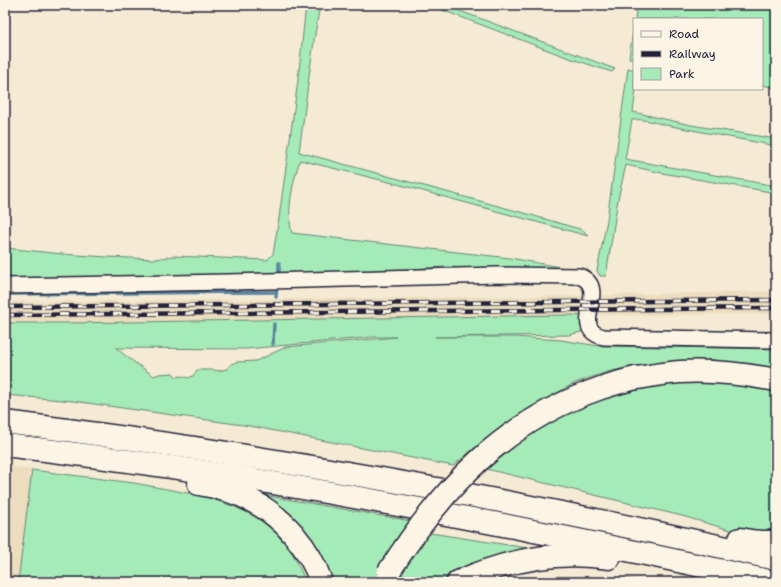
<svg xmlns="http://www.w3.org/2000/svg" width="781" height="587" viewBox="0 0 781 587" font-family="'Shantell Sans',sans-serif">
<rect width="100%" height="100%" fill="#f5ead4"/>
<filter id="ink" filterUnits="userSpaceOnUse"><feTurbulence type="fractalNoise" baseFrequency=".025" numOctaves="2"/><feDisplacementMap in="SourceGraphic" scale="8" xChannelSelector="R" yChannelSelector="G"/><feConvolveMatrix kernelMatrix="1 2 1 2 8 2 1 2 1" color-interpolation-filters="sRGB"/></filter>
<g filter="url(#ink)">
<g fill="#ecddbf">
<polygon points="776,291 776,314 609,315 69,323 5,323 5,302 571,296"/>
<polygon points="5,466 32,470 18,582 5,582"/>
</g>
<g fill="#a5ebb7" stroke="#648679" fill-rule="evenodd">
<path d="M306,5H320C311,54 306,103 299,152L524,213L583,230L588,236L397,184L300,160C293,181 286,211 292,233L351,240L510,258L576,270L588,269L587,274L550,271L445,267L388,270L357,271L281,277L5,282V248L62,254L107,257L155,259L174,256L267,260L273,254L279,218L298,80Z"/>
<polygon points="429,5 444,5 615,69 612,72 566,57"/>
<polygon points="637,5 776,5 776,88 762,85 762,19 635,19"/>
<polygon points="634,26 634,58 629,58"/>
<path d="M628,68L634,70V89H636L633,112L691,125L776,139V146C741,139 706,133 671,126C658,124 645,118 632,120L625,159L776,186V193L662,173L626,165L618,199L606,276H600L597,271L607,220Z"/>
<path d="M570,315L583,316V328L581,332L569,335L435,337H515L561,340L599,346L776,349V371L715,360L678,361L635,366L607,372L575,383L529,408L484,440L453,466L250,426L73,401L5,395V323H69ZM374,337H396L286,347L256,361L237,362L231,364L227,369L218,371L214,370H197L194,375L189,378L182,376L176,377L173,373L159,374L154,376L131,360L116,348L246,349Z"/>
<polygon points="710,380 776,390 776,532 751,536 682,516 482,468 543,425 587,404 636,390 677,383"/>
<polygon points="32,470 134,483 204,496 235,507 256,517 275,531 294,556 306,582 18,582"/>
<polygon points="263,495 411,521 390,550 376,573 378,575 374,582 330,582 263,496"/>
<polygon points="424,532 534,549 462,570 438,582 389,582"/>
<polygon points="536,577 590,577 628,579 646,582 536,582"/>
</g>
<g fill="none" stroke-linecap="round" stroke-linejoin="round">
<g stroke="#5b849f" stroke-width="3.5">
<polyline points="279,272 279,263"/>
<polyline points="5,294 276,292"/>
<polyline points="276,297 277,287"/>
<polyline points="273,344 274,324"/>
</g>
<defs>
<path id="street" d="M5,286L228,282L497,275L579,276C612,288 567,329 604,337L776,340"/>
<g id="highway">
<path d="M636,378C650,376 665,373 680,372C712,370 744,374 776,380"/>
<path d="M5,422C264,454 521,501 776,559"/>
<path d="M5,445C79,454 153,464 226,475C410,505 592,541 773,582"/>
<path d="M199,484C217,487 236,492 252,501C283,517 310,548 321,582"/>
<path d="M740,539C752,542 763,543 776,541"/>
<path d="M458,582C505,561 557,550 609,558"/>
</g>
</defs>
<use href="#street" stroke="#22223b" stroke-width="18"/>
<use href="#highway" stroke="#22223b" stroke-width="25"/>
<use href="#street" stroke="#fcf5e5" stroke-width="15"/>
<use href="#highway" stroke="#fcf5e5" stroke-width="22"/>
<defs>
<g id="rail">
<polyline points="5,307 776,300"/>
<polyline points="5,315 776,308"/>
</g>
</defs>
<use href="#rail" stroke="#22223b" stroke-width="4.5"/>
<use href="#rail" stroke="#fcf5e5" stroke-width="3" stroke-dasharray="9" stroke-linecap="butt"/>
<defs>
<path id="highway-bridge" d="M388,573C442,488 504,421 601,388C612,384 624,381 636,378"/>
</defs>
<use href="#highway-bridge" stroke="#22223b" stroke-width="25" stroke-linecap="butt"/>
<use href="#highway-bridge" stroke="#fcf5e5" stroke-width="22"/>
</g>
</g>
<rect width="781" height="587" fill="none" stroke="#fcf5e5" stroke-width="20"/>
<rect x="10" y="10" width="761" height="567" fill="none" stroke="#22223b" stroke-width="1.5" filter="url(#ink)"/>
<rect x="633" y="18" width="130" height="72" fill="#fcf5e5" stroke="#a5a1a1"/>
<rect x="641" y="31" width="20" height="6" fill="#fcf5e5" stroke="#a5a1a1"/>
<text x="669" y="38" font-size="12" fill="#22223b">Road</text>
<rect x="641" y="51" width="20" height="6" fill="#22223b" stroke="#a5a1a1"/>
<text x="669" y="58" font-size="12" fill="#22223b">Railway</text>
<rect x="641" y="68" width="20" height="12" fill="#a5ebb7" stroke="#a5a1a1"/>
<text x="669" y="78" font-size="12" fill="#22223b">Park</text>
</svg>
